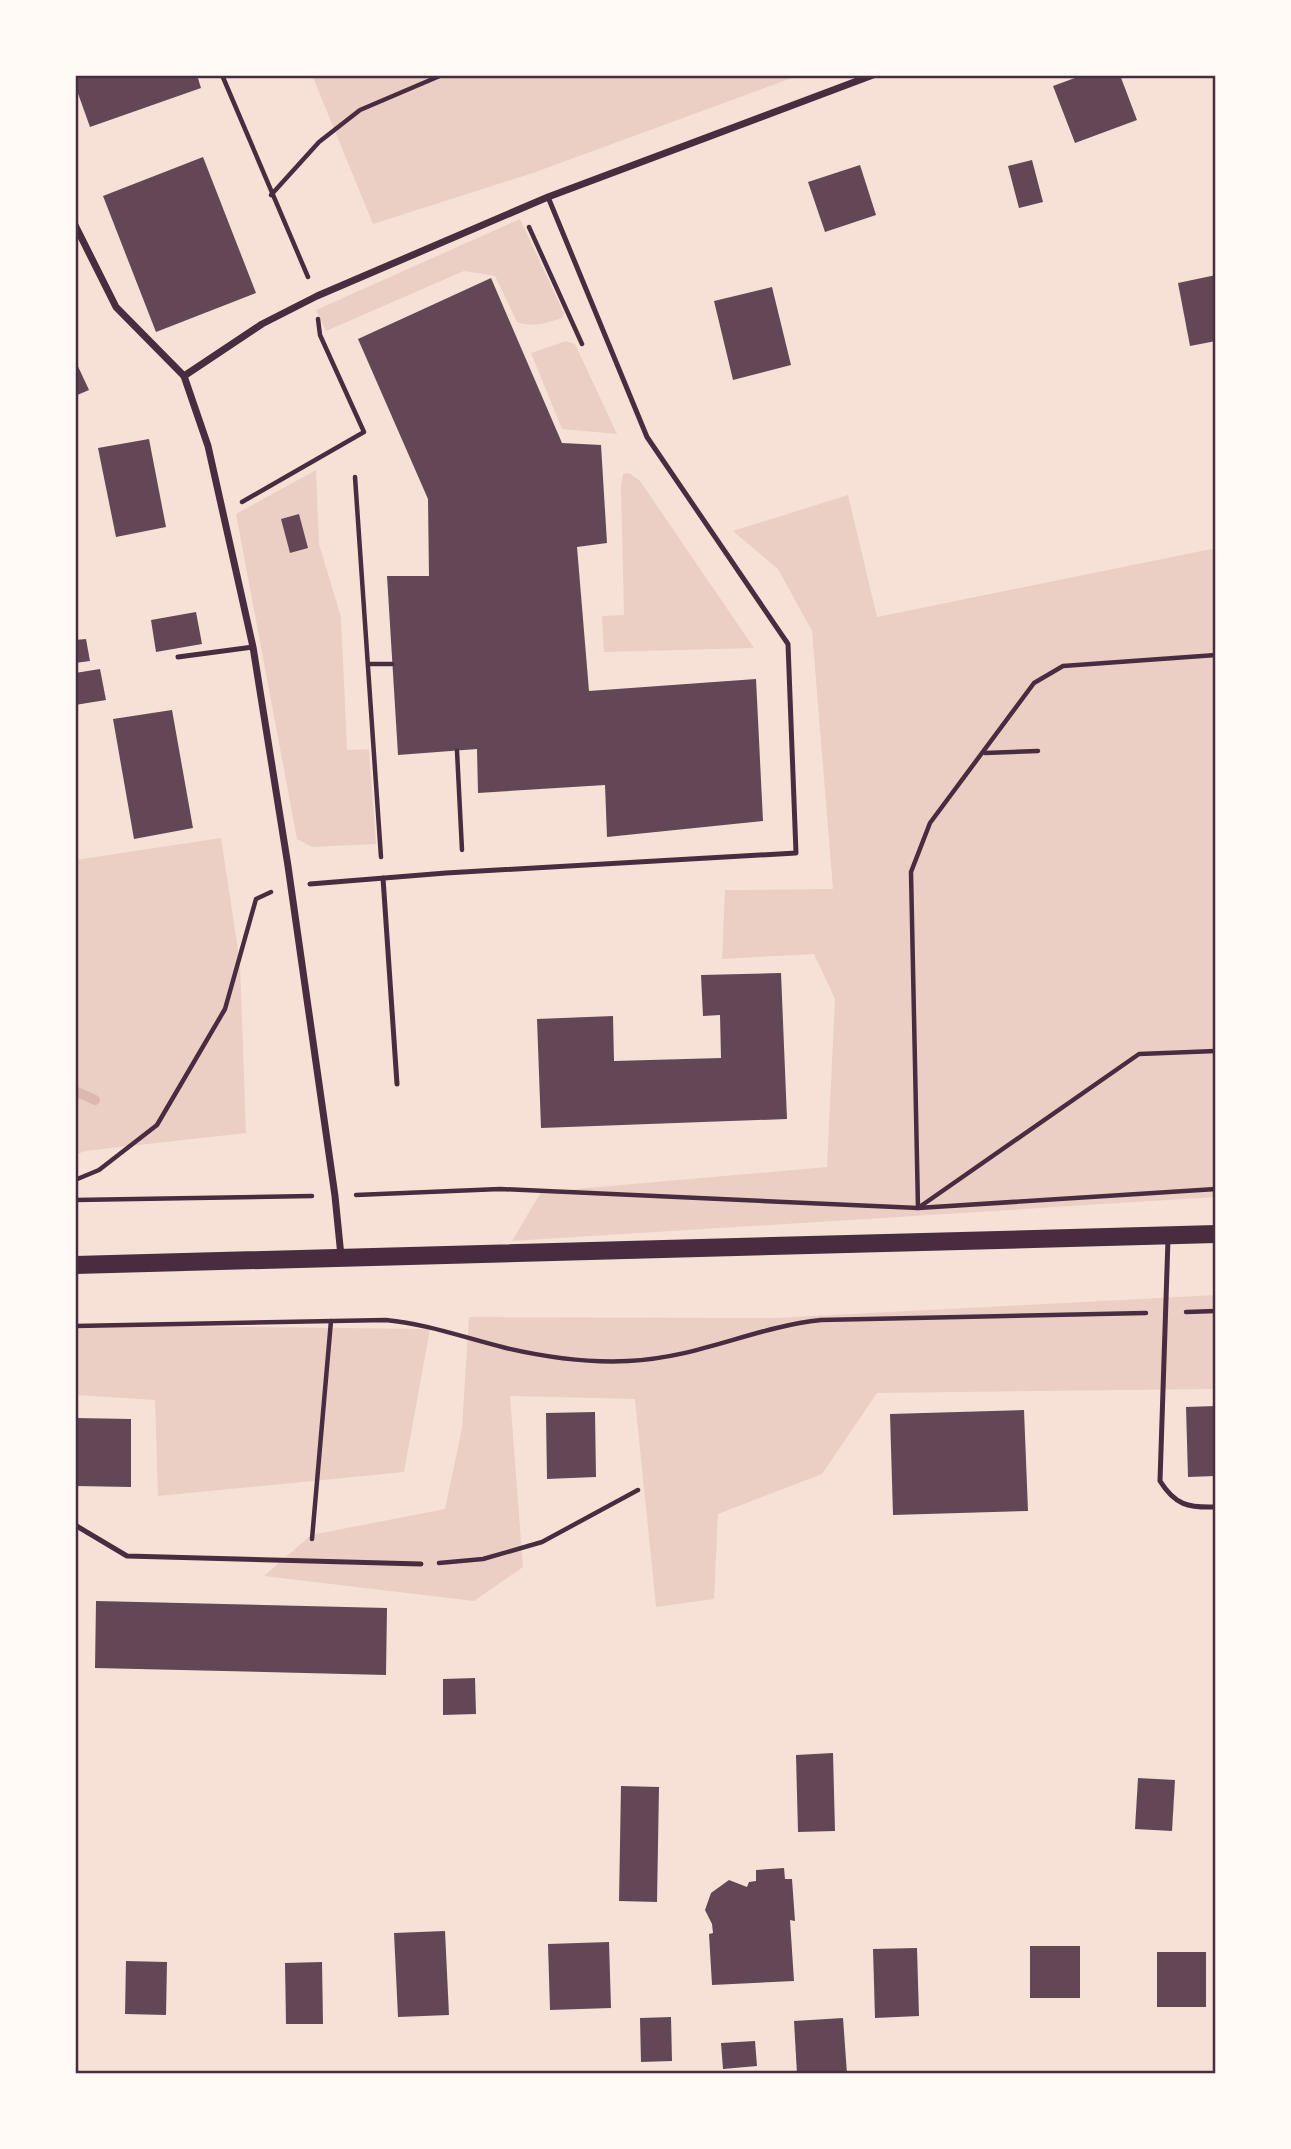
<svg xmlns="http://www.w3.org/2000/svg" width="1291" height="2149" viewBox="0 0 1291 2149" font-family="Arial,sans-serif">
<rect width="100%" height="100%" fill="#f7e1d7"/>
<g fill="#ebcfc5">
<polygon points="312,75 800,75 533,173 373,224"/>
<path d="M520,219L564,313L562,318C546,323 534,328 517,322L495,276L464,271L326,331L316,310Z"/>
<polygon points="566,341 575,344 617,434 562,429 531,353"/>
<polygon points="316,470 319,544 341,617 347,750 369,749 376,844 312,847 297,839 236,514"/>
<polygon points="629,473 640,481 754,648 604,652 602,616 624,615 621,487 623,474"/>
<polygon points="848,495 877,617 1216,548 1216,1197 512,1241 541,1192 827,1167 835,999 814,954 722,959 725,890 833,889 812,631 778,569 733,531"/>
<polygon points="221,838 240,963 246,1133 85,1151 75,1155 75,860"/>
<polygon points="1216,1295 1216,1389 877,1393 822,1474 718,1514 714,1599 656,1607 635,1399 510,1396 523,1567 474,1601 264,1576 311,1535 445,1509 462,1428 469,1317 775,1318"/>
<polygon points="75,1325 430,1329 404,1472 158,1496 155,1400 75,1395"/>
</g>
<g fill="none" stroke-linecap="round" stroke-linejoin="round">
<polyline stroke="#dcb8b0" stroke-width="10" points="75,1091 95,1100"/>
</g>
<g fill="#644757">
<polygon points="75,75 197,75 201,88 90,127 75,85"/>
<polygon points="1083,75 1120,75 1137,120 1075,143 1053,86"/>
<polygon points="203,157 256,293 156,332 103,196"/>
<polygon points="1032,160 1043,202 1019,208 1008,166"/>
<polygon points="860,165 876,215 825,232 808,182"/>
<polygon points="1216,275 1216,341 1190,346 1178,283"/>
<polygon points="491,278 562,443 601,445 607,543 577,547 589,691 756,679 763,821 607,837 605,785 478,793 477,749 398,755 387,576 429,576 428,499 358,339"/>
<polygon points="772,287 791,365 733,380 714,301"/>
<polygon points="75,360 89,390 75,396"/>
<polygon points="149,439 166,527 116,537 98,448"/>
<polygon points="299,514 308,548 290,553 281,519"/>
<polygon points="196,612 202,644 156,652 151,620"/>
<polygon points="86,639 90,661 75,663 75,640"/>
<polygon points="100,669 106,700 75,705 75,673"/>
<polygon points="172,710 193,828 134,839 113,719"/>
<polygon points="781,973 787,1119 541,1128 537,1019 613,1016 614,1061 721,1058 720,1015 703,1016 701,975"/>
<polygon points="1216,1406 1216,1476 1188,1477 1186,1407"/>
<polygon points="1024,1410 1028,1511 893,1515 890,1414"/>
<polygon points="595,1412 596,1477 547,1479 546,1413"/>
<polygon points="75,1418 131,1419 131,1487 75,1486"/>
<polygon points="96,1601 387,1608 386,1675 95,1668"/>
<polygon points="475,1678 476,1714 443,1715 443,1679"/>
<polygon points="833,1753 835,1831 798,1832 796,1755"/>
<polygon points="1138,1778 1175,1780 1172,1831 1135,1829"/>
<polygon points="621,1786 659,1787 657,1902 619,1901"/>
<polygon points="784,1868 785,1879 792,1879 795,1921 790,1920 794,1981 712,1985 709,1934 713,1933 712,1924 705,1910 711,1893 729,1880 747,1887 749,1882 756,1881 756,1870"/>
<polygon points="445,1931 449,2015 398,2017 394,1933"/>
<polygon points="609,1942 611,2008 550,2010 548,1944"/>
<rect x="1030" y="1946" width="50" height="52"/>
<polygon points="917,1948 919,2016 875,2018 873,1949"/>
<rect x="1157" y="1952" width="49" height="55"/>
<polygon points="126,1961 167,1962 166,2015 125,2014"/>
<polygon points="322,1962 323,2024 286,2024 285,1963"/>
<polygon points="671,2017 672,2061 641,2062 640,2018"/>
<polygon points="843,2018 847,2074 797,2074 794,2021"/>
<polygon points="755,2041 757,2066 723,2069 721,2043"/>
</g>
<g fill="none" stroke-linecap="round" stroke-linejoin="round">
<g stroke="#4a2c40" stroke-width="4.5">
<polyline points="222,75 308,277"/>
<polyline points="271,195 319,142 360,110 442,75"/>
<polyline points="529,227 582,344"/>
<polyline points="355,477 381,857"/>
<polyline points="242,502 364,432 320,335 318,319"/>
<polyline points="1216,655 1063,666 1034,683 930,823 911,872 918,1208 1139,1054 1216,1051"/>
<polyline points="369,664 392,664"/>
<polyline points="457,751 462,850"/>
<polyline points="985,753 1038,751"/>
<polyline points="75,1180 99,1170 157,1125 225,1009 256,899 271,892"/>
<polyline points="356,1195 500,1189 918,1208 1216,1189"/>
<polyline points="75,1200 312,1196"/>
<polyline points="1186,1312 1216,1311"/>
<path d="M75,1326L386,1320C428,1324 465,1338 506,1348C545,1357 587,1363 628,1361C699,1358 754,1327 821,1320L1146,1313"/>
<polyline points="312,1539 331,1321"/>
<polyline points="439,1563 483,1559 542,1542 638,1490"/>
</g>
<g stroke="#4a2c40" stroke-width="5">
<polyline points="178,657 253,647"/>
<polyline points="383,878 397,1084"/>
<polyline points="310,884 446,873 796,853 788,644 647,437 548,197"/>
<path d="M1168,1239L1160,1481C1175,1505 1188,1508 1216,1507"/>
<polyline points="75,1525 127,1556 421,1564"/>
</g>
<g stroke="#4a2c40" stroke-width="7">
<polyline points="75,225 116,307 184,376 208,446 253,647 288,866 335,1196 341,1256"/>
<polyline points="184,376 262,324 317,296 548,197 873,75"/>
</g>
<polyline stroke="#4a2c40" stroke-width="18" points="75,1265 1216,1234"/>
</g>
<rect width="1291" height="2149" fill="none" stroke="#fffaf5" stroke-width="154"/>
<rect x="77" y="77" width="1137" height="1995" fill="none" stroke="#4a2c40" stroke-width="2.5"/>
</svg>
